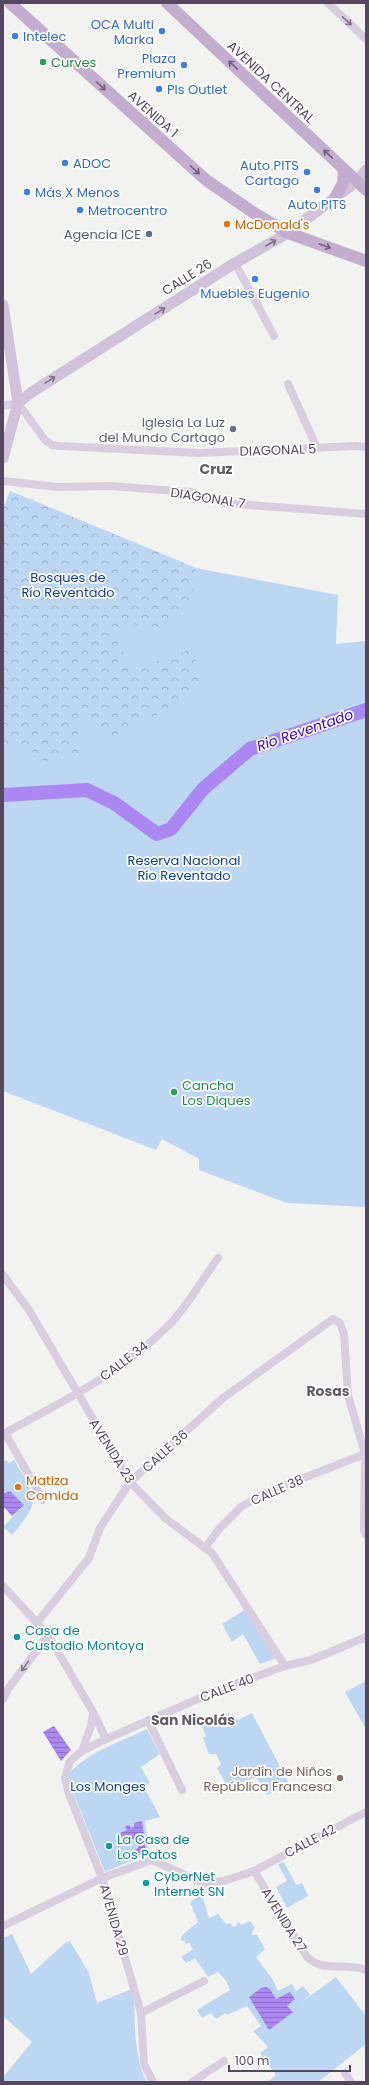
<svg xmlns="http://www.w3.org/2000/svg" width="369" height="2085" viewBox="0 0 369 2085" font-family="Poppins,sans-serif">
<defs>
<pattern id="forest-crowns" width="20" height="18" patternUnits="userSpaceOnUse"><rect width="20" height="18" fill="#bdd7f2"/><path d="M2 6a3 3 0 1 1 6 0M12 15a3 3 0 1 1 6 0" fill="none" stroke="#9cb0c7"/></pattern>
<pattern id="water-rules" width="6" height="5" patternUnits="userSpaceOnUse"><rect width="6" height="5" fill="#aa87f1"/><path d="M0 2.5h6" fill="none" stroke="#8d70c6"/></pattern>
</defs>
<rect width="100%" height="100%" fill="#f2f3f0"/>
<g fill="#bdd7f2">
<polygon points="10,491 196,568 338,595 336,644 366,641 366,1207 287,1203 199,1170 199,1159 162,1139 156,1150 3,1091 3,510"/>
<path d="M6,1460L9,1463L14,1460C37,1498 42,1500 12,1535L3,1527L24,1505L10,1491L3,1494V1461Z"/>
<polygon points="246,1609 269,1645 275,1659 260,1664 243,1634 232,1642 222,1624"/>
<polygon points="366,1681 366,1729 345,1692"/>
<polygon points="229,1713 231,1719 236,1717 238,1720 252,1713 289,1784 267,1795 256,1777 228,1788 217,1768 221,1764 216,1754 209,1754 203,1738 206,1736 202,1727"/>
<path d="M147,1729L160,1754L141,1767L150,1783L143,1785L160,1817L145,1821L149,1853L105,1872L67,1777C82,1754 122,1741 147,1729Z"/>
<polygon points="284,1862 296,1885 302,1883 308,1896 287,1908 276,1887 287,1881 278,1864"/>
<polygon points="202,1894 209,1918 218,1914 226,1924 230,1923 234,1927 239,1922 241,1925 250,1921 255,1928 252,1932 252,1935 257,1935 265,1949 256,1957 273,1980 278,1991 292,1984 296,1991 303,1986 310,1995 299,2004 336,1977 366,2016 366,2044 318,2082 268,2082 276,2075 260,2053 268,2047 253,2031 261,2026 247,2006 227,2015 225,2013 216,2019 211,2013 202,2018 197,2010 230,1990 226,1981 218,1972 208,1977 195,1958 186,1963 181,1957 193,1949 189,1943 185,1944 185,1941 181,1940 182,1935 198,1922 190,1902"/>
<path d="M12,1934L31,1974L65,1943L70,1941L89,1973L97,2003L134,1988C135,2019 133,2053 146,2082H3V2077L32,2042L3,2016V1938Z"/>
</g>
<polygon fill="url(#forest-crowns)" points="10,491 196,568 189,611 157,628 121,622 118,644 134,669 193,649 202,690 110,742 94,729 87,708 78,707 80,755 45,761 22,745 3,751 3,510"/>
<g fill="url(#water-rules)">
<polygon points="10,1491 24,1505 12,1516 3,1506 3,1494"/>
<polygon points="54,1726 71,1750 61,1761 43,1732"/>
<polygon points="142,1821 146,1851 137,1854 135,1850 139,1847 136,1839 132,1839 124,1843 120,1833 127,1830 125,1826 129,1825 131,1828 134,1827 134,1823"/>
<polygon points="266,1987 270,1989 276,1999 290,1992 295,1999 287,2006 293,2012 269,2030 249,1997 261,1988"/>
</g>
<g fill="none" stroke-linecap="round" stroke-linejoin="round">
<polyline stroke="#aa87f1" stroke-width="14" points="3,795 87,790 114,803 157,834 171,829 203,789 250,749 366,710"/>
<g stroke="#d9cee0" stroke-width="8">
<polyline points="328,3 366,39"/>
<polyline points="235,263 274,336"/>
<polyline points="288,384 317,448"/>
<polyline points="3,406 18,403 45,440 52,445 60,446 199,453 356,446 366,447"/>
<polyline points="3,481 57,487 110,486 190,492 224,503 366,514"/>
<polyline points="3,1275 29,1310 130,1482 165,1518 212,1553 285,1666"/>
<polyline points="5,1433 43,1500"/>
<path d="M3,1434C62,1402 122,1373 170,1324C186,1308 204,1277 218,1258"/>
<polyline points="205,1548 219,1529 242,1506 268,1492 365,1454"/>
<polyline points="3,1586 48,1635 93,1712 106,1739"/>
<polyline points="36,1624 89,1558 100,1528 130,1482 223,1398 333,1319 340,1323 344,1334 348,1395 365,1454 364,1530 366,1535"/>
<polyline points="3,1699 8,1689 48,1635"/>
<polyline points="148,1720 182,1790"/>
<polyline points="82,1751 91,1726 93,1713"/>
<path d="M254,1871L307,1957C326,1974 344,1961 366,1970"/>
<polyline points="3,1926 102,1878 152,1860 203,1883 224,1881 254,1871 366,1812"/>
<polyline points="141,2013 204,1981"/>
<polyline points="345,2073 351,2082"/>
<polyline points="153,2082 144,2064 141,2013 102,1878 69,1794 65,1778 70,1761 82,1751 106,1739 221,1689 285,1666 311,1660 366,1637"/>
<polyline points="192,2082 224,2061"/>
</g>
<g stroke="#d1c2da" stroke-width="11">
<polyline points="3,305 18,403 3,458"/>
<polyline points="18,403 32,392 235,263 288,233 357,181 366,170"/>
</g>
<g stroke="#c3aed0" stroke-width="12">
<polyline points="10,3 206,180 254,213 288,233 366,261"/>
<polyline points="167,3 366,190"/>
<polyline points="336,196 343,183 344,170"/>
</g>
</g>
<defs><path id="oneway-shaft" d="M-6 0H5M1.5-3L5.5 0L1.5 3" fill="none" stroke-width="1.6" stroke-linecap="round" stroke-linejoin="round"/></defs>
<g stroke="#83768c">
<use href="#oneway-shaft" transform="translate(347 21) rotate(43)"/>
<use href="#oneway-shaft" transform="translate(25 1666) rotate(126)"/>
</g>
<g stroke="#70617b">
<use href="#oneway-shaft" transform="translate(233 65) rotate(-137)"/>
<use href="#oneway-shaft" transform="translate(101 86) rotate(42)"/>
<use href="#oneway-shaft" transform="translate(328 154) rotate(-137)"/>
<use href="#oneway-shaft" transform="translate(195 170) rotate(42)"/>
<use href="#oneway-shaft" transform="translate(325 246) rotate(20)"/>
</g>
<g stroke="#80728a">
<use href="#oneway-shaft" transform="translate(271 243) rotate(-30)"/>
<use href="#oneway-shaft" transform="translate(160 311) rotate(-32)"/>
<use href="#oneway-shaft" transform="translate(50 380) rotate(-32)"/>
</g>
<g fill="#3f7fe0" stroke="#fff" stroke-width="1.5">
<circle cx="162" cy="31" r="4"/>
<circle cx="15" cy="36" r="4"/>
<circle cx="184" cy="65" r="4"/>
<circle cx="159" cy="89" r="4"/>
<circle cx="65" cy="163" r="4"/>
<circle cx="307" cy="172" r="4"/>
<circle cx="317" cy="190" r="4"/>
<circle cx="27" cy="192" r="4"/>
<circle cx="80" cy="210" r="4"/>
<circle cx="255" cy="279" r="4"/>
</g>
<g fill="#2e9e5b" stroke="#fff" stroke-width="1.5">
<circle cx="43" cy="62" r="4"/>
<circle cx="174" cy="1092" r="4"/>
</g>
<g fill="#e8710a" stroke="#fff" stroke-width="1.5">
<circle cx="227" cy="224" r="4"/>
<circle cx="18" cy="1487" r="4"/>
</g>
<circle fill="#5c6f8a" stroke="#fff" stroke-width="1.5" cx="149" cy="234" r="4"/>
<circle fill="#6b7280" stroke="#fff" stroke-width="1.5" cx="233" cy="429" r="4"/>
<g fill="#0f9aa8" stroke="#fff" stroke-width="1.5">
<circle cx="17" cy="1637" r="4"/>
<circle cx="109" cy="1846" r="4"/>
<circle cx="146" cy="1883" r="4"/>
</g>
<circle fill="#8d6e63" stroke="#fff" stroke-width="1.5" cx="340" cy="1778" r="4"/>
<g text-anchor="middle" dominant-baseline="central" stroke-width="3.5" stroke-linejoin="round" paint-order="stroke">
<g font-size="13" fill="#366cbe" stroke="#fff" text-anchor="start">
<text x="154" y="24" text-anchor="end">OCA Multi<tspan x="154" dy="15">Marka</tspan></text>
<text x="23" y="36">Intelec</text>
<text x="176" y="58" text-anchor="end">Plaza<tspan x="176" dy="15">Premium</tspan></text>
<text x="167" y="89">Pls Outlet</text>
<text x="73" y="163">ADOC</text>
<text x="299" y="165" text-anchor="end">Auto PITS<tspan x="299" dy="15">Cartago</tspan></text>
<text x="35" y="192">Más X Menos</text>
<text x="317" y="204" text-anchor="middle">Auto PITS</text>
<text x="88" y="210">Metrocentro</text>
<text x="255" y="293" text-anchor="middle">Muebles Eugenio</text>
</g>
<g font-size="13" fill="#27864d" stroke="#fff" text-anchor="start">
<text x="51" y="62">Curves</text>
<text x="182" y="1085">Cancha<tspan x="182" dy="15">Los Diques</tspan></text>
</g>
<g font-size="13" fill="#55475f" stroke="#fff">
<text transform="translate(271 82) rotate(43)">AVENIDA CENTRAL</text>
<text transform="translate(153 114) rotate(42)">AVENIDA 1</text>
<text transform="translate(187 277) rotate(-32)">CALLE 26</text>
<text transform="translate(278 450) rotate(-2)">DIAGONAL 5</text>
<text transform="translate(208 498) rotate(9)">DIAGONAL 7</text>
<text transform="translate(124 1361) rotate(-37)">CALLE 34</text>
<text transform="translate(112 1451) rotate(58)">AVENIDA 23</text>
<text transform="translate(165 1451) rotate(-42)">CALLE 36</text>
<text transform="translate(277 1490) rotate(-24)">CALLE 38</text>
<text transform="translate(227 1688) rotate(-21)">CALLE 40</text>
<text transform="translate(310 1841) rotate(-28)">CALLE 42</text>
<text transform="translate(114 1920) rotate(74)">AVENIDA 29</text>
<text transform="translate(284 1920) rotate(58)">AVENIDA 27</text>
</g>
<g font-size="13" fill="#c56008" stroke="#fff" text-anchor="start">
<text x="235" y="224">McDonald's</text>
<text x="26" y="1480">Matiza<tspan x="26" dy="15">Comida</tspan></text>
</g>
<g font-size="13" fill="#4e5e75" stroke="#fff" text-anchor="end">
<text x="141" y="234">Agencia ICE</text>
</g>
<g font-size="13" fill="#5b616d" stroke="#fff" text-anchor="end">
<text x="225" y="422">Iglesia La Luz<tspan x="225" dy="15">del Mundo Cartago</tspan></text>
</g>
<g font-size="13" fill="#123f85" stroke="#fff">
<text x="68" y="577">Bosques de<tspan x="68" dy="15">Río Reventado</tspan></text>
<text x="184" y="860">Reserva Nacional<tspan x="184" dy="15">Río Reventado</tspan></text>
<text x="108" y="1786">Los Monges</text>
</g>
<g font-size="13" fill="#0d838f" stroke="#fff" text-anchor="start">
<text x="25" y="1630">Casa de<tspan x="25" dy="15">Custodio Montoya</tspan></text>
<text x="117" y="1839">La Casa de<tspan x="117" dy="15">Los Patos</tspan></text>
<text x="154" y="1876">CyberNet<tspan x="154" dy="15">Internet SN</tspan></text>
</g>
<g font-size="13" fill="#785e54" stroke="#fff" text-anchor="end">
<text x="332" y="1771">Jardín de Niños<tspan x="332" dy="15">República Francesa</tspan></text>
</g>
<g font-size="14" font-weight="bold" fill="#625c65" stroke="#fff">
<text x="216" y="469">Cruz</text>
<text x="328" y="1391">Rosas</text>
<text x="193" y="1720">San Nicolás</text>
</g>
<g font-size="14" font-style="italic" fill="#3d05b4" stroke="#fff">
<text transform="translate(305 730) rotate(-19)">Rio Reventado</text>
</g>
</g>
<rect width="369" height="2085" fill="none" stroke="#55475f" stroke-width="8"/>
<path d="M229 2065v6h121v-6" fill="none" stroke="#55475f" stroke-width="2"/>
<text x="235" y="2065" font-size="12" fill="#55475f" stroke="#ffffff" stroke-width="3" paint-order="stroke">100 m</text>
</svg>
